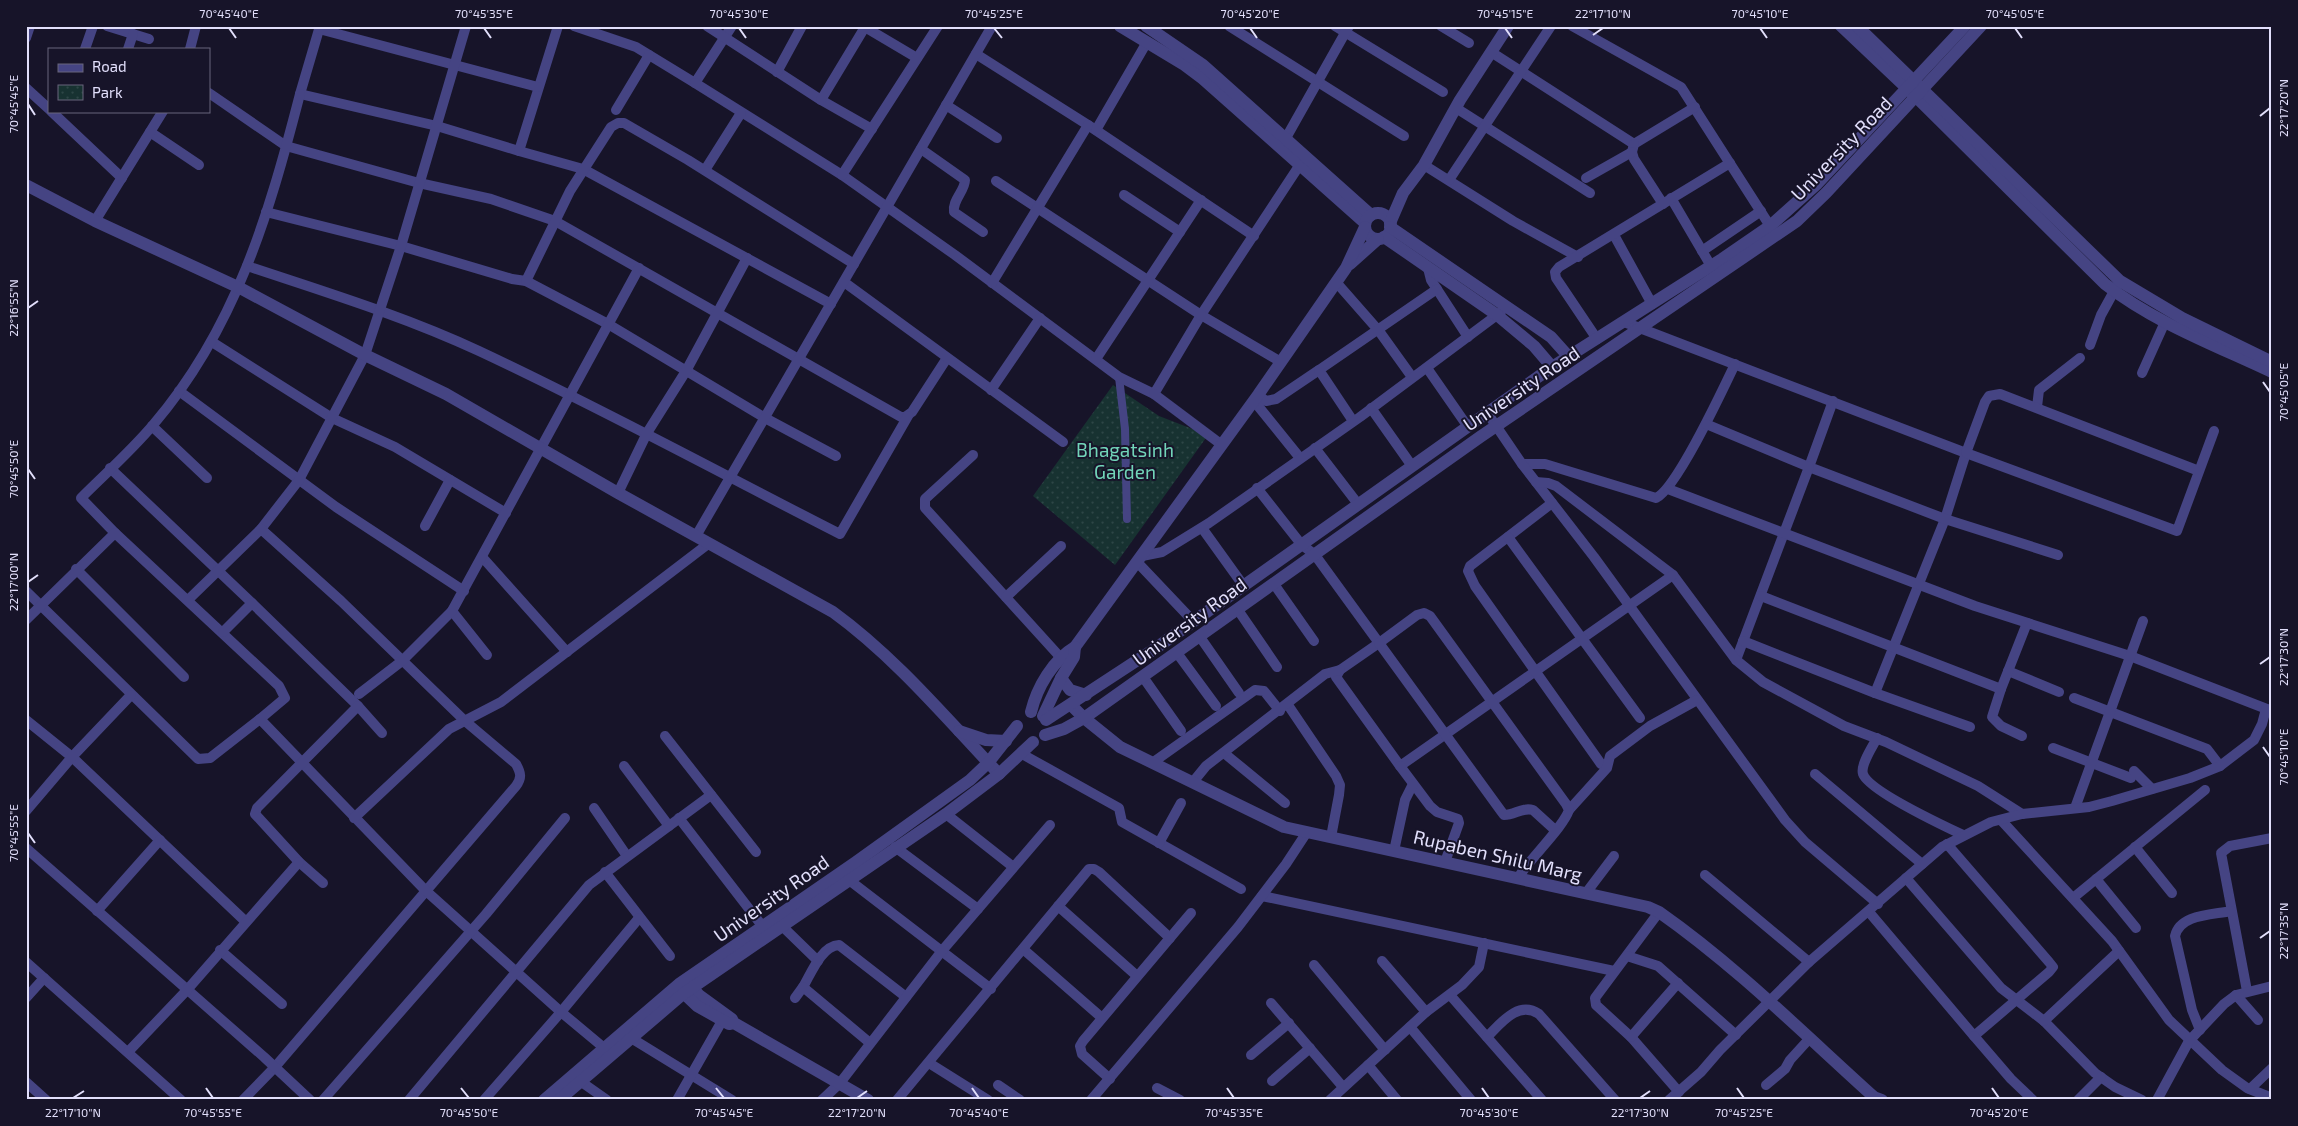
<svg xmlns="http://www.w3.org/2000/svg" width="2298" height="1126" viewBox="0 0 2298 1126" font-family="'Exo 2',sans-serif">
<defs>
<pattern id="park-dots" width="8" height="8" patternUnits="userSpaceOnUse" patternTransform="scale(1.25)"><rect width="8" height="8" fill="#173231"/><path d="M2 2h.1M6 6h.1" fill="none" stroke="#2d4646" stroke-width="1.8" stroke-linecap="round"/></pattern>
</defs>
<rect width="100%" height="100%" fill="#171429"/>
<polygon fill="url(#park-dots)" points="1113,385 1159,416 1208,435 1115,565 1033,496"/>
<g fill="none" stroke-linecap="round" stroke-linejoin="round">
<polyline stroke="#454483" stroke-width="8" points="1119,377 1125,429 1127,519"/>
<g stroke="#454483" stroke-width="10">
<polyline points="107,26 149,39"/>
<polyline points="320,26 300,94 437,126 519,151"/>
<polyline points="558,26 519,151 583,169 831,304"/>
<polyline points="574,26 636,47 695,83 732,26"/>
<polyline points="707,26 821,100 872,129"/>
<polyline points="863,26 917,58"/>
<polyline points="1229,26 1404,136"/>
<polyline points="1335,26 1443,92"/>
<polyline points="1441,26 1469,43"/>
<polyline points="1572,26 1681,87 1770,226"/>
<polyline points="319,29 538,87"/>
<polyline points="26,38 30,26"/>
<polyline points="85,49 93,26"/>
<polyline points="128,49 133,34"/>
<polyline points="190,49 196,26"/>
<polyline points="1491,52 1634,144 1695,107"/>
<polyline points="976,54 1088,125 1254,236"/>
<polyline points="777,72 802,26"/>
<polyline points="695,83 842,175 955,255 1119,377 1154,394 1201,315 1299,166"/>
<polyline points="26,88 49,109"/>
<polyline points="209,93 286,146 419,183 491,199 555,221 901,417 905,417 912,412 947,358"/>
<polyline points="821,100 865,27"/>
<polyline points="946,105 997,138"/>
<polyline points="1456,108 1590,193"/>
<polyline points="616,110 649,55"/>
<polyline points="51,111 122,178"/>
<polyline points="1096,130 1147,42"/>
<polyline points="150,132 199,165"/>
<polyline points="1634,144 1632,152 1634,159 1663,204"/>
<polyline points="1282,145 1349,26"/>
<path d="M921,149L965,180C965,191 952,200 954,212L983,232"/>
<polyline points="1424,165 1513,221 1578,257"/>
<polyline points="705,170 741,113"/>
<polyline points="842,175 938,26"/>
<polyline points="1586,178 1632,152"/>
<polyline points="1449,180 1551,26"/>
<polyline points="996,181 1201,315 1281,362"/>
<polyline points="1124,195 1180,232"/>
<polyline points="1671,198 1711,266"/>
<polyline points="266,212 401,246 512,279 526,281 608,324 765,418 836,456"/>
<polyline points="95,221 163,111"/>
<polyline points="1614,235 1652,304"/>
<polyline points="1702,251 1761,211"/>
<path d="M247,266C325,292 404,316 479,351C601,408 720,473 840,534L908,416"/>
<polyline points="1428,268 1431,280 1468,337"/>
<polyline points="526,281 570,191 611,127 618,123 624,123 688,160 854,264"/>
<polyline points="844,282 1063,442"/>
<polyline points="1336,282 1379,331 1412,377"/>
<polyline points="992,283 1088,125"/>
<polyline points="1624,322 1966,453 1945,519 1875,693"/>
<polyline points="1597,339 1556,278 1555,272 1559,267 1730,163"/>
<polyline points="212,342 332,418 395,447 506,513"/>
<polyline points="2090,345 2101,315 2118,284"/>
<polyline points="1096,359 1201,200"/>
<polyline points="1427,368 1468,427"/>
<polyline points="2142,373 2165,322"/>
<polyline points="991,390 1040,318"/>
<polyline points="179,391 336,507 464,591"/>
<polyline points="1154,394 1222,445"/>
<polyline points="1258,395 1266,401 1276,399 1319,370"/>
<polyline points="1254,401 1300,458"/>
<polyline points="1833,401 1809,467 1945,519 2058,555"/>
<polyline points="2037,407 2039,390 2080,358"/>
<polyline points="1371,408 1412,466"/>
<path d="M1488,414L1522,464H1545L1656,498C1677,488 1723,389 1735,364"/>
<polyline points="1353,421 1319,370 1437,289"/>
<polyline points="1706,424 1809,467 1736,660"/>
<polyline points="152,426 207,478"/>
<polyline points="1315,448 1358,504"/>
<polyline points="973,455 925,499 925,508 1061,658"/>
<polyline points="1522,464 1594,557 1785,820 1805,842 1878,904"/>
<polyline points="110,468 252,603"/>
<polyline points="2199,471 2000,394 1989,396 1985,402 1966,453 2177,531 2214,431"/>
<polyline points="1536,482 1548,483 1556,486 1673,575 1736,660 1763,682 1844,726 1886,742 1978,786 2022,814"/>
<polyline points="1257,488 1301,544 1315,555 1379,643 1340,670 1336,677 1400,766 1673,575"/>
<polyline points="1668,489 1975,606 2130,656 2272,711"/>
<polyline points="618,493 647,433 686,371 747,258"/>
<polyline points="1552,503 1470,566 1468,571 1475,586 1601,764"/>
<polyline points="425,526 450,480"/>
<polyline points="1202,528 1243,585"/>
<polyline points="261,529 299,480 365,355 401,246 466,26"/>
<path d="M115,533L81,498C105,474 131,451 153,425C236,328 269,214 300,94"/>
<polyline points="696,536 992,26"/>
<polyline points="1508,537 1640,718"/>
<polyline points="1142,556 1162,552 1209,523 1360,417 1501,312"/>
<polyline points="483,558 567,652"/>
<polyline points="1138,563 1193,621"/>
<polyline points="76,569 184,677"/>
<polyline points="1274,584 1314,641"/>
<polyline points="26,591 198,759 210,758 260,719"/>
<polyline points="1761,596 2001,689"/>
<polyline points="1006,597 1061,546"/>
<path d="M189,599L261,529L341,601L465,721L516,764C521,773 522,778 516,786L275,1067L243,1100"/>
<polyline points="1238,610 1277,667"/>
<polyline points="452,611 487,655"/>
<polyline points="26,620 115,533 279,686 285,698 260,719 425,890 561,1012 484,1100"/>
<polyline points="223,632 252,603 358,706 382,733"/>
<polyline points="1200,637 1239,693"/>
<polyline points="1743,641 1875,693 1970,727"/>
<polyline points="1177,653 1216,706"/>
<polyline points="2008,671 2059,692"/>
<polyline points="1143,677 1181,731"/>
<polyline points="359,694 402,661 452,611 639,268"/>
<polyline points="2074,698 2207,749 2220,766"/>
<polyline points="1288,705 1336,776 1340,785 1339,795 1331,837"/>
<polyline points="26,720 72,757 245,921"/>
<polyline points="665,736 756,852"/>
<polyline points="2022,736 2001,726 1992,717 2001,689 2027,623"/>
<path d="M1877,738C1873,746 1860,765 1863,774C1869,791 1944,826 1963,835"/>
<polyline points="2053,748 2131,778"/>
<polyline points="1224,753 1285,803"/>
<polyline points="1022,754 1119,808 1122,822 1241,889"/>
<polyline points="1152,763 1255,690 1264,691 1280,711"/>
<polyline points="624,766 669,826"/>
<polyline points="1400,766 1430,806 1437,812 1458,819 1459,823 1445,862"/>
<polyline points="2134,771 2152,789"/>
<polyline points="1815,774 1922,864"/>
<polyline points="1193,782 1206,766 1325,674 1340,670"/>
<polyline points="594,808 627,856"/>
<polyline points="2075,808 2143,621"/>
<polyline points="1569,810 1607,768 1610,756 1650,726 1697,700"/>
<polyline points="26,811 72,757 131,695"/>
<polyline points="946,814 1012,866"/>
<polyline points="354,818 449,729 501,702 708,544"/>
<polyline points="679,818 763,927"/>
<polyline points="2001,820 2112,941 2169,1020 2222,1070 2247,1088 2272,1098"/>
<polyline points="1159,843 1181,803"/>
<polyline points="895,847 978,909"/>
<polyline points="2135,847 2172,893"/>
<polyline points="26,848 264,1057 310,1100"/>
<polyline points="1394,851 1405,800 1413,784"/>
<polyline points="605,872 670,956"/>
<polyline points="1705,875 1809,962"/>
<path d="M1518,878C1530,858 1563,828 1569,810L1566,804L1430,616L1424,613L1417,615L1379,643L1501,811L1504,815C1515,815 1522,807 1533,810L1555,830"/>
<polyline points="1906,878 2001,988 2044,1021 2095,1073 2115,1087 2142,1100"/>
<polyline points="2096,879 2136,928"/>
<polyline points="849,880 991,989"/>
<polyline points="323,883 299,862 255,814 257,808 358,706"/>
<polyline points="1586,893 1614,856"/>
<polyline points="1262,896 1614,971"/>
<polyline points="2073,898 2205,790"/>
<polyline points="1058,906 1137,976"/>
<polyline points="97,911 160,840"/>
<polyline points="1659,912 1595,998 1596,1005 1631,1037 1679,1092"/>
<polyline points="1869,912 1974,1036 2049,972 2053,967 2049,962 1947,844"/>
<polyline points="782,926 818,961"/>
<polyline points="1023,949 1101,1017"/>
<polyline points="220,950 282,1004"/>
<polyline points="1627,956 1658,966 1736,1035"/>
<polyline points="1382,961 1426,1012"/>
<polyline points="26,962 181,1100"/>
<polyline points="1314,965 1385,1050"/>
<path d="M803,987C811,974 821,946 839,945L906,997"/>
<polyline points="2247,991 2221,853 2230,846 2272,838"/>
<polyline points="1450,995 1542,1100"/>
<polyline points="2236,995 2258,1020"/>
<polyline points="26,998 44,978"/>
<polyline points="795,998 803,987 870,1043"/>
<polyline points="1271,1003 1343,1087"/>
<polyline points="2044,1021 2119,951"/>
<polyline points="1410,1027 1471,1100"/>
<path d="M2200,1030L2192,1010L2175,936C2180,914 2212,915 2231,911"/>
<polyline points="1974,1036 2011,1079 2033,1100"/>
<path d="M1487,1037C1501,1023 1518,1000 1539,1014L1615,1100"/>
<polyline points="1631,1037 1678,983"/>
<polyline points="631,1038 732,1100"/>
<polyline points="603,1047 561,1012 639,918"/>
<polyline points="128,1052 187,990 299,862"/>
<polyline points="1251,1055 1289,1023"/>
<polyline points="929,1063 988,1100"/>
<polyline points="1368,1065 1397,1100"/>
<polyline points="1110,1079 1082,1054 1080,1046 1083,1041 1191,913"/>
<polyline points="580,1081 607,1100"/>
<polyline points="1272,1081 1310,1048"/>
<polyline points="26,1082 46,1100"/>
<polyline points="998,1085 1020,1100"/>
<polyline points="1766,1085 1785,1069 1790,1060 1810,1038"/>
<polyline points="1157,1088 1180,1100"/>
<polyline points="2250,1089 2272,1068"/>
<polyline points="323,1100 486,914 565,818"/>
<polyline points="409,1100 589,885 711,795"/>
<polyline points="677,1100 722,1021"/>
<polyline points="822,1100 840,1083 941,952 1050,825"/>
<polyline points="897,1100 1089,869 1094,869 1099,872 1170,938"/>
<polyline points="1091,1100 1238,927 1286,864 1307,832"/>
<polyline points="1330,1100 1426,1012 1462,985 1479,967 1484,943"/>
<polyline points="1669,1100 1701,1072 1720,1050 1809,962 1942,847 1991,822 2022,814 2089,807 2112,801 2190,778 2220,766 2254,740 2262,724 2266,709"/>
<polyline points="2078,1100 2101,1077"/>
<polyline points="2157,1100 2189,1041 2224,1004 2236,995 2272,986"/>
</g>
<g stroke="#454483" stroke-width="12">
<polyline points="1120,26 1183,64 1203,79 1365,223"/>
<polyline points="1146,26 1203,65 1371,215"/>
<path d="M1841,26L1916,97L2105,284C2155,323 2215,345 2272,372"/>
<polyline points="1857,26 2120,281 2182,318 2272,362"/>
<path d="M26,185L95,221L240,288L365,355L446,394L618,493L833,612C895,657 946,718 999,774"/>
<circle cx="1378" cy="226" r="13"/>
<polyline points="1390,223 1403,193 1424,165 1460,100 1508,26"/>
<polyline points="1390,227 1551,337 1568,356"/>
<polyline points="1384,237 1497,315 1534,346 1552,367"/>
<polyline points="1350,264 1378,239"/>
<polyline points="1061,678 1070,690 1086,695"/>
<path d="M1071,705L1084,718L1120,747L1284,827L1648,907L1659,912C1736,966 1804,1034 1874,1097L1882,1100"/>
<path d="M1031,712C1037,687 1053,660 1075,647L1258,395L1346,268L1365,227"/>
<polyline points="1043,716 1061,678 1074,657 1075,647"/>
<polyline points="1046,720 1156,648 1552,367 1722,259 1770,226 1817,184 1965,26"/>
<polyline points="959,731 986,740 1006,741"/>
<polyline points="1045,735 1064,729 1084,718 1480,437 1797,221 1826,193 1981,26"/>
<polyline points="688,983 699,995 732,1019"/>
<polyline points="678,988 697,1006 729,1024 734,1023 868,1100"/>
<polyline points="544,1100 679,984 856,862 970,780 988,763 1017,726"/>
<polyline points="559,1100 683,994 946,814 999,774 1033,742"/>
</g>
</g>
<path fill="none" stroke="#e2dffb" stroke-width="2" d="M229,28L236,38M484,28L491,38M739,28L746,38M994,28L1002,38M1250,28L1257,38M1505,28L1512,38M1760,28L1767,38M2015,28L2022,38M1593,35L1603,28M28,104L35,115M2260,116L2270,108M28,308L38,301M2263,382L2270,392M28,469L35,479M28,582L38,575M2260,664L2270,657M2263,747L2270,757M28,833L35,843M2260,938L2270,931M206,1088L213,1098M461,1088L469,1098M716,1088L724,1098M972,1088L979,1098M1227,1088L1234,1098M1482,1088L1489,1098M1737,1088L1744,1098M1992,1088L1999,1098M73,1098L84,1091M857,1098L867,1091M1640,1098L1650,1091"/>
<g text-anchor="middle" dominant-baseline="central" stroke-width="4" stroke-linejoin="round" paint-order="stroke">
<g font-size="19" fill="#e2dffb" stroke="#171429">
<text transform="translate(1841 148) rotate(-46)">University Road</text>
<text transform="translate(1521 388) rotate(-34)">University Road</text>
<text transform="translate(1189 621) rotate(-36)">University Road</text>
<text transform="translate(1498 855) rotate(13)">Rupaben Shilu Marg</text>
<text transform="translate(771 898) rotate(-35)">University Road</text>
</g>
<g font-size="19" fill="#72d5b9" stroke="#171429">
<text x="1125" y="449">Bhagatsinh<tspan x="1125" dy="22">Garden</tspan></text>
</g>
</g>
<rect width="2298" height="1126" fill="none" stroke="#171429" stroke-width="55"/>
<rect x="48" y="48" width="162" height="65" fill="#171429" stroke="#68657d"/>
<rect x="58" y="64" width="25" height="8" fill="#454483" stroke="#68657d"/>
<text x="92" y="72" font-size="15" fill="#e2dffb">Road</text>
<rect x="58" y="85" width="25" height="15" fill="url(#park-dots)" stroke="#68657d"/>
<text x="92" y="98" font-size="15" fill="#e2dffb">Park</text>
<rect x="28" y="28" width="2242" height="1070" fill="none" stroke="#e2dffb" stroke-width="2"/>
<g font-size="12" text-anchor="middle" fill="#e2dffb">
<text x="229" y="18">70°45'40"E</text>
<text x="484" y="18">70°45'35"E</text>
<text x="739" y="18">70°45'30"E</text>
<text x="994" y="18">70°45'25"E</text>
<text x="1250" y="18">70°45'20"E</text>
<text x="1505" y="18">70°45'15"E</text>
<text x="1603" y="18">22°17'10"N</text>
<text x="1760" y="18">70°45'10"E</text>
<text x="2015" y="18">70°45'05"E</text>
<text transform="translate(14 104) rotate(-90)" y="4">70°45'45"E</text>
<text transform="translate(2284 108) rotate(-90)" y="4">22°17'20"N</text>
<text transform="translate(14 308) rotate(-90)" y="4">22°16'55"N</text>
<text transform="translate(2284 392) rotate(-90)" y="4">70°45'05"E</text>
<text transform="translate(14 469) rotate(-90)" y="4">70°45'50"E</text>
<text transform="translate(14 582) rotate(-90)" y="4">22°17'00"N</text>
<text transform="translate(2284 657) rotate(-90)" y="4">22°17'30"N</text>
<text transform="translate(2284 757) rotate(-90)" y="4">70°45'10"E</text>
<text transform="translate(14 833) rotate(-90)" y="4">70°45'55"E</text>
<text transform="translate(2284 931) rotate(-90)" y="4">22°17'35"N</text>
<text x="73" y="1117">22°17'10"N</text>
<text x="213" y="1117">70°45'55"E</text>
<text x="469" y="1117">70°45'50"E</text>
<text x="724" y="1117">70°45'45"E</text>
<text x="857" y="1117">22°17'20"N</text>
<text x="979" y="1117">70°45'40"E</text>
<text x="1234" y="1117">70°45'35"E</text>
<text x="1489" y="1117">70°45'30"E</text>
<text x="1640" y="1117">22°17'30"N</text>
<text x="1744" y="1117">70°45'25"E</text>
<text x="1999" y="1117">70°45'20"E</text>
</g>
</svg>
